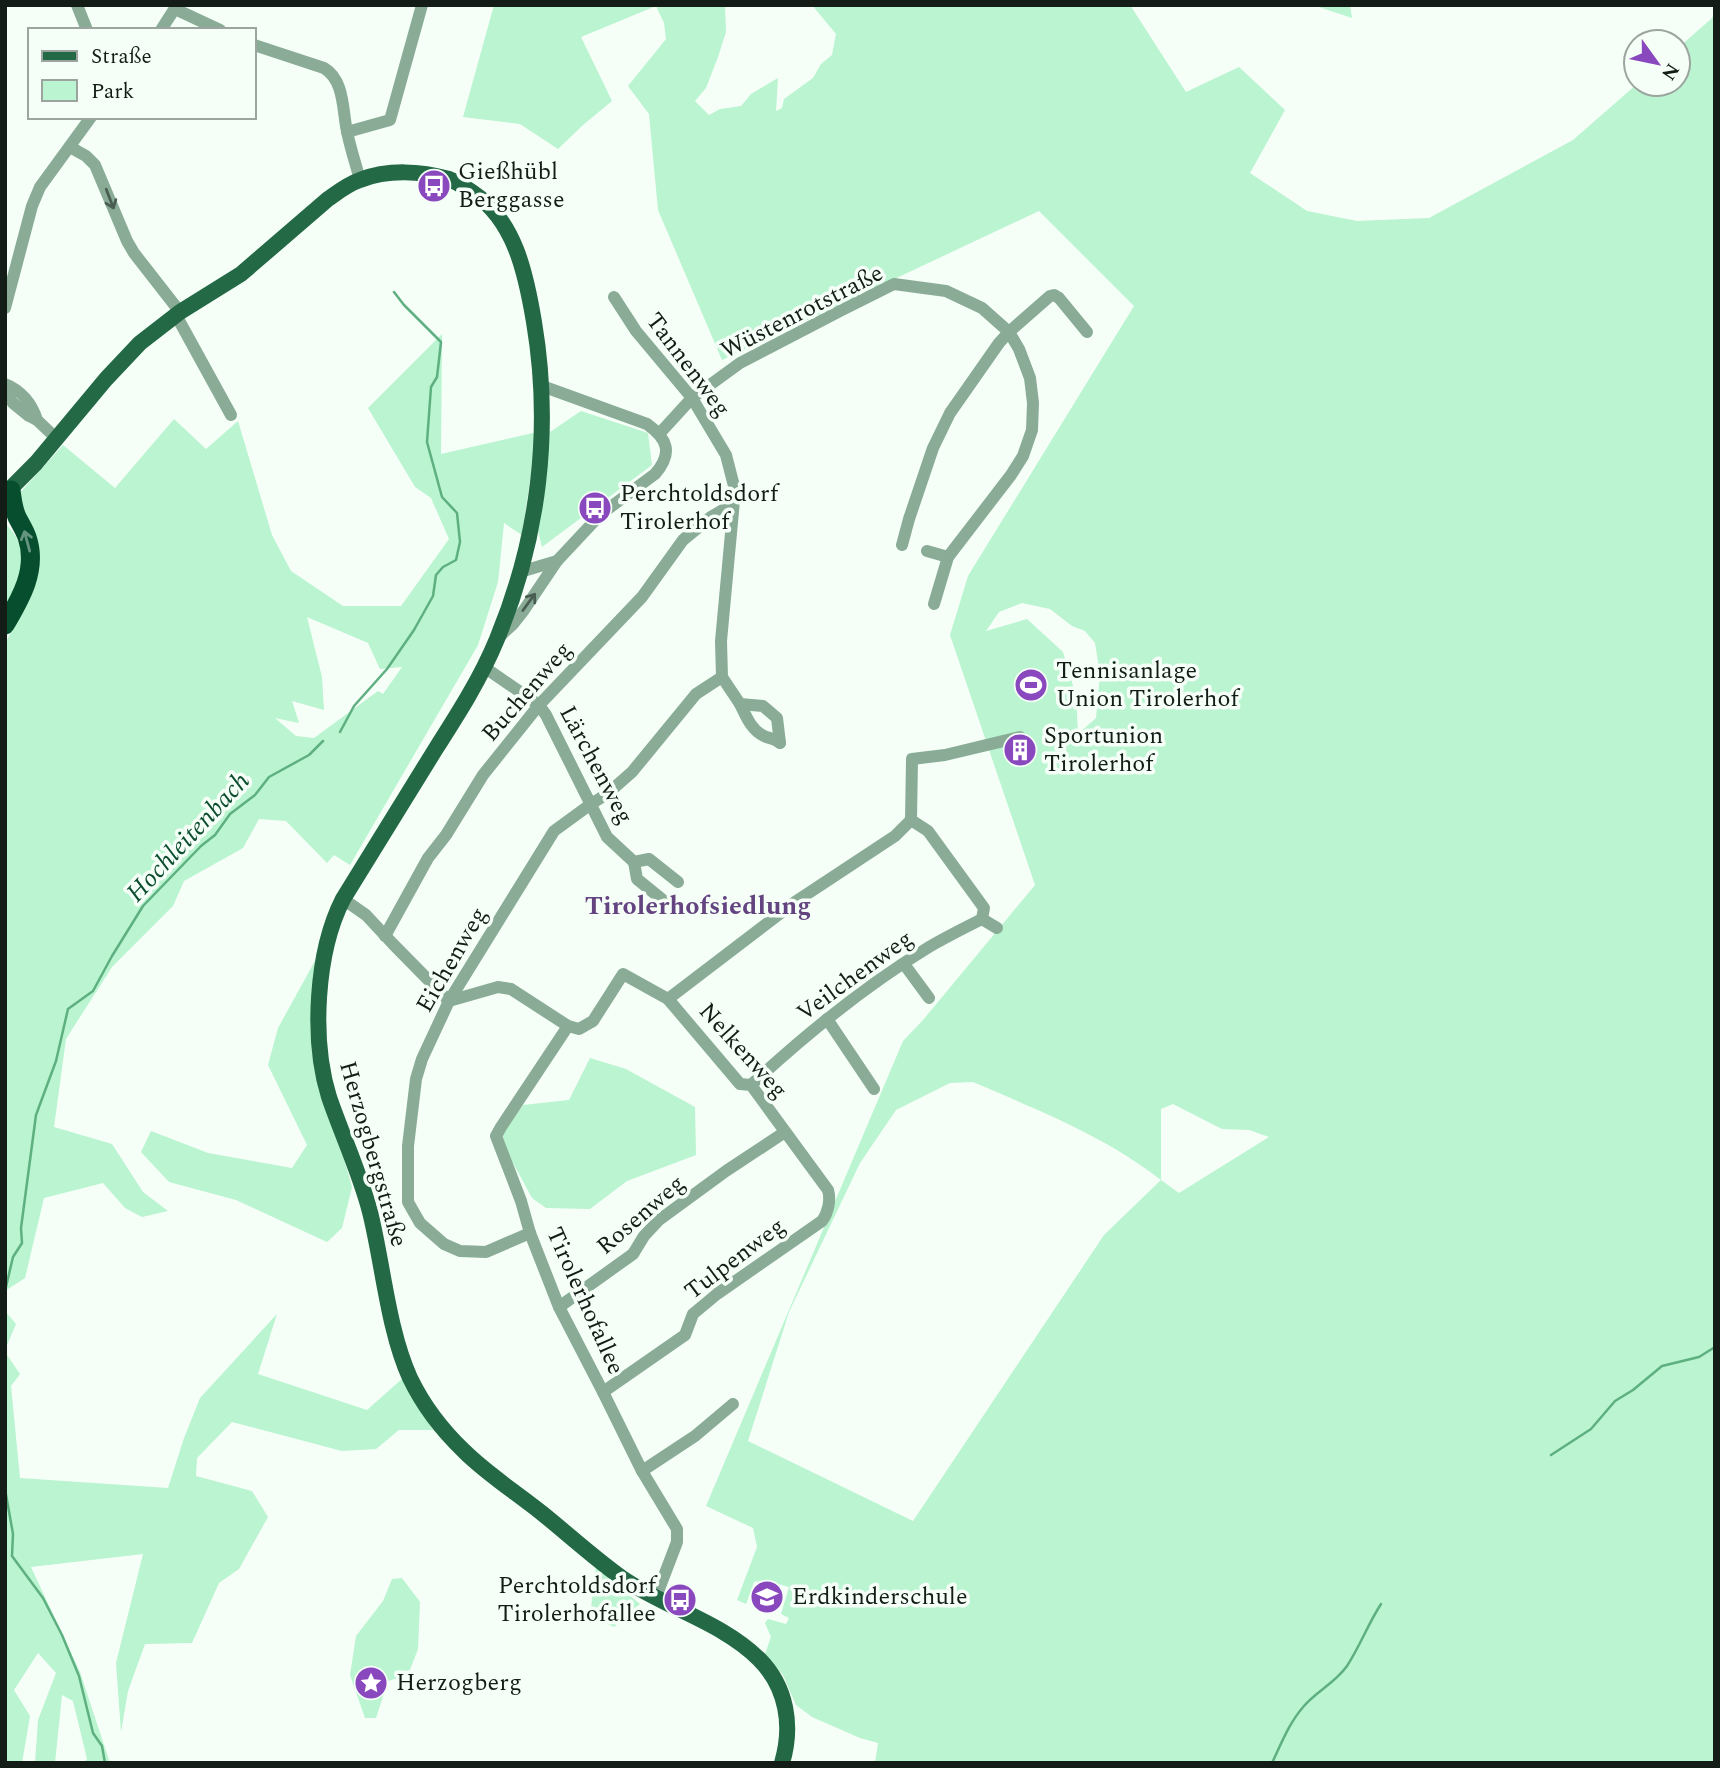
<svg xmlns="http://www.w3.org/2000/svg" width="1720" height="1768" viewBox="0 0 1720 1768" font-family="Spectral,serif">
<rect width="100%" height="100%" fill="#f5fff8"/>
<g fill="#baf4d0" fill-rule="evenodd">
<path d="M494,5H725L726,32L718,57L706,88L695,101L709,115L720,109L741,106L751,94L778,78L776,111L782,108L784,99L813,78L821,64L832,55L836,34L812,5H1130L1186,92L1239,67L1285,110L1250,173L1307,211L1357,221L1429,218L1573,140L1637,84H1678V48L1711,19L1715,13V1763H875L878,1743L860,1738L812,1717L796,1705L783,1675L765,1654L771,1637L765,1623L768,1619L786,1624L789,1618L781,1614L789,1587L765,1580L754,1582L746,1604L737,1600L757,1547L753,1528L706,1506L903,1041L923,1020L1035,885L950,635L968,576L1134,306L1039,211L722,360L658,210L649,114L628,86L666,39L664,23L656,6L581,37L612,101L583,125L558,149L520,124L463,117ZM1022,603L1050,609L1072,626L1085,631L1095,643L1100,674L1096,718L1078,734L1076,696L1063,652L1027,619L986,631L999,612ZM973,1082C1038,1110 1105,1136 1161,1180L1104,1235L913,1521L748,1441L789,1312L860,1163L896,1110L950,1083ZM1173,1104L1222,1129L1249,1130L1269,1137L1179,1193L1161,1180V1109Z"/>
<polygon points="1313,5 1350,5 1352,18"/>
<path d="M442,334L441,454L537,432L522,535L504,523L498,582L478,645L350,865L334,855L327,863L286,821L259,819L243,848L184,881L173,906L112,967L66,1039L54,1127L112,1144L143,1192L168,1211L142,1217L125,1208L103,1183L44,1198L25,1278L5,1291V644L26,602L18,495L63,445L115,488L174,419L206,449L238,421L272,535L291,571L343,606H401L449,539L431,498L415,487L368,408ZM307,617L368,643L380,669L402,667L383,694L378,691L314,738L296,736L275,718L299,723L292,701L324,710L322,677Z"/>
<polygon points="581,411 648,433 652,465 542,547 538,531 550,432"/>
<path d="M5,523C9,527 13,532 16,537C29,560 16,588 5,609Z"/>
<polygon points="316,959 311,1041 352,1187 342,1228 327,1242 236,1200 169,1182 141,1152 151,1131 208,1153 292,1168 307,1145 268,1065 278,1028"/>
<polygon points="590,1058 626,1069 695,1107 696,1155 627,1181 590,1209 546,1208 532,1198 507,1152 502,1133 523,1105 569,1100"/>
<polygon points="5,1311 16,1324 5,1350"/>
<polygon points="277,1314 258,1374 367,1410 403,1378 433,1430 399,1430 376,1449 342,1451 232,1422 197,1458 196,1476 252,1491 268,1517 239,1569 219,1583 192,1643 145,1644 128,1691 121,1732 116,1663 143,1554 31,1567 80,1672 110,1763 84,1763 87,1759 73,1701 62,1695 55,1763 35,1763 38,1720 56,1673 38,1653 14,1690 30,1716 22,1763 5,1763 5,1352 20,1374 11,1386 20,1478 168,1488 184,1438 200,1398"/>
<polygon points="596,1567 640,1604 614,1627 590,1616"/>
<polygon points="402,1578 420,1602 418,1649 408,1675 388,1681 376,1718 365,1718 350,1675 356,1636 383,1601 392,1579"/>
</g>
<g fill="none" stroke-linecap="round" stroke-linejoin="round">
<g stroke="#5eb081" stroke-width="2.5">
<polyline points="340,732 354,706 387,669 414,630 433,596 436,575 443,567 456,560 460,542 457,513 442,497 427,442 431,387 437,377 441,342 404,305 394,292"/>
<polyline points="5,1291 13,1257 22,1243 21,1228 36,1115 56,1061 68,1009 93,991 112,956 143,906 201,846 215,835 230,814 255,795 269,777 309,755 323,741"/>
<polyline points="5,1454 5,1456"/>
<polyline points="1551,1455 1591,1429 1615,1401 1633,1390 1662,1366 1699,1357 1715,1347"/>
<polyline points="5,1489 13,1534 12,1556 43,1598 62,1635 79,1676 93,1733 102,1746 105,1763"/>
<path d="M1272,1763C1282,1742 1289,1723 1304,1706C1317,1691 1335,1683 1347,1666C1360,1646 1368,1624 1381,1604"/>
</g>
<g stroke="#8aac97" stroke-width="12">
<polyline points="77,5 87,30"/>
<polyline points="175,9 220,30"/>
<polyline points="161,30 177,5"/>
<path d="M254,45L324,68C346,81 342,114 348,136C351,150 356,165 360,180"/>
<polyline points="347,132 390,120 422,5"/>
<polyline points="70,147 86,156 95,165 127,241 134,253 180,312"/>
<polyline points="614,297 636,331 692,398 726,455 735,490 721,641 722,677 740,704 763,706 777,718 780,743"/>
<polyline points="5,308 32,206 40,187 91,117"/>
<polyline points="176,315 231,415"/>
<path d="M5,384C21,390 32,404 37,420"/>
<polyline points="5,392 13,403 29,416 37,420 57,439"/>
<polyline points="660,433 692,398 740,363 842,310 894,284 946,291 982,308 1009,332 1019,349 1030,378 1033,403 1032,430 1023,456 1011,475 948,557 927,551"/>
<polyline points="902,545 909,519 933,448 950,413 999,343 1009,332 1050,296 1054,295 1059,298 1087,332"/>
<polyline points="520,572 557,561"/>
<polyline points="934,604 948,557"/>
<path d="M498,638L513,624L524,610L557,561L601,514L655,474C673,453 668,439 647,424L542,386"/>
<polyline points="484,667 539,705 546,715 607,837 634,862 649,859 678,882"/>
<path d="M740,704C746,716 751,730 764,736C771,739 774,738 780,743"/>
<polyline points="634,862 637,879 664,901"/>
<path d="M343,899L366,915L393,944L449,1001L498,987L511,989L568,1026L579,1029L593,1021L623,974L668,999L740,1084L751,1085L828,1190C831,1200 828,1213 822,1221L717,1294L693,1314L685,1335L603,1392"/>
<polyline points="982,919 997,928"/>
<polyline points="385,936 428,858 446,835 483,775 539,705 642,597 683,540 711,517 733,504"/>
<polyline points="904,964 929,998"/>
<polyline points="668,999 795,902 895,836 911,820 912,759 945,755 1020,737"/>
<polyline points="827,1019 874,1089"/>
<polyline points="568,1026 501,1127 496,1136 521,1201 530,1233 559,1307 603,1392 642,1471 677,1529 677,1542 656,1597"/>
<path d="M751,1085C806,1034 865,986 929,947C946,937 964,928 982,919L984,908L928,831L911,820"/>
<polyline points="530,1233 486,1252 460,1251 444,1244 420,1223 408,1202 408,1146 416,1079 422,1059 449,1001 554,831 591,804 607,794 632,772 696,694 722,677"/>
<polyline points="559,1307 633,1254 644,1236 659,1220 726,1171 785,1132"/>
<polyline points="642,1471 695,1436 733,1404"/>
</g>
<path stroke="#246945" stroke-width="16" d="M5,494L36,463L106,379L140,343L180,312L241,274L328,199C338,192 348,184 360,180C388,169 421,171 449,179C457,182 464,187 472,192C515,220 526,274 534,322C552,429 539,538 497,639C481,678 458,714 435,750C405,799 374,849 343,899C316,952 311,1039 329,1097C342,1135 360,1173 370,1212C383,1264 388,1330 410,1378C423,1405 442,1430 464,1451C487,1474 517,1493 543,1514C569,1535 594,1558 622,1578C664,1607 722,1622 759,1659C787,1687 793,1726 782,1763"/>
<path stroke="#064e2e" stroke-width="19" d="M5,625C21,598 38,569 27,537C24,529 20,523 17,517C13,508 12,499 11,490"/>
</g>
<defs><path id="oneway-shaft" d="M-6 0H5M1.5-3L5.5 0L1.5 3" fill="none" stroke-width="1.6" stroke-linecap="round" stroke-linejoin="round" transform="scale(1.75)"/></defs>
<g stroke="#495d51">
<use href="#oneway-shaft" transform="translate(110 199) rotate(69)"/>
<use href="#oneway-shaft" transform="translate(529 602) rotate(-54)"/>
</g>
<use stroke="#66957f" href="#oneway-shaft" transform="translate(27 541) rotate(-105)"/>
<defs>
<symbol id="bus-disc" viewBox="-11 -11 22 22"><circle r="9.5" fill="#8948bd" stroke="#f5fff8"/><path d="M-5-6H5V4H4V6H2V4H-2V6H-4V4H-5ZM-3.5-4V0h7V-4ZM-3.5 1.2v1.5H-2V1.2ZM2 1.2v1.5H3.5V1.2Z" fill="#fff"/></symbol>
<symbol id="stadium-disc" viewBox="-11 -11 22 22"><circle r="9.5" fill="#8948bd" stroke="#f5fff8"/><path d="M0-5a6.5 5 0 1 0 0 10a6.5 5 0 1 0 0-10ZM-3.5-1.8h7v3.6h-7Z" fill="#fff"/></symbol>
<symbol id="building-disc" viewBox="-11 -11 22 22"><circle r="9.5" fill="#8948bd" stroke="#f5fff8"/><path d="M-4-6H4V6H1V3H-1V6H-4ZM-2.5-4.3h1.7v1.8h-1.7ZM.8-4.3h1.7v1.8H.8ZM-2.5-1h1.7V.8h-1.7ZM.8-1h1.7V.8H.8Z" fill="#fff"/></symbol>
<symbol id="school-disc" viewBox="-11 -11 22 22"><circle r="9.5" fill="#8948bd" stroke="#f5fff8"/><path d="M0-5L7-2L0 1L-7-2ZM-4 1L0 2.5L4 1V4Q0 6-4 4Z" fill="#fff"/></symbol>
<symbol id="sight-disc" viewBox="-11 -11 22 22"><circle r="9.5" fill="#8948bd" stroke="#f5fff8"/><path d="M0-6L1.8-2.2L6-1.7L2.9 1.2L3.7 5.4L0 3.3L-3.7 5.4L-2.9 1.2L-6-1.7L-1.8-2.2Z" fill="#fff"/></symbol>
</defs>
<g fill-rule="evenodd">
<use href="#bus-disc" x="415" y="167" width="38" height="38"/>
<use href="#bus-disc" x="576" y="489" width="38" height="38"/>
<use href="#stadium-disc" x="1012" y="666" width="38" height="38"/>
<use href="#building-disc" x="1001" y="731" width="38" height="38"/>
<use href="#school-disc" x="748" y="1578" width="38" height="38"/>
<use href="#bus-disc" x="661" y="1581" width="38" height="38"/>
<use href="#sight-disc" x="352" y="1664" width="38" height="38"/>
</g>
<g text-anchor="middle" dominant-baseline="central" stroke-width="7" stroke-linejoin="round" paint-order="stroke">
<g font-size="24" fill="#131c17" stroke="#f5fff8" text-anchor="start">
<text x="458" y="172">Gießhübl<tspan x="458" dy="28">Berggasse</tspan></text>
<text x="620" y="494">Perchtoldsdorf<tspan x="620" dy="28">Tirolerhof</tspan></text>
<text x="1056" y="671">Tennisanlage<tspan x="1056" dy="28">Union Tirolerhof</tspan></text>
<text x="1044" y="736">Sportunion<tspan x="1044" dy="28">Tirolerhof</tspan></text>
<text x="656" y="1586" text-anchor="end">Perchtoldsdorf<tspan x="656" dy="28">Tirolerhofallee</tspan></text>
<text x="792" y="1597">Erdkinderschule</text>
<text x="396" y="1683">Herzogberg</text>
</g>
<g font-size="24" fill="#131c17" stroke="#f5fff8">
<text transform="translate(802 312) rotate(-27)">Wüstenrotstraße</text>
<text transform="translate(688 365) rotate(53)">Tannenweg</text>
<text transform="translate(527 692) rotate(-49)">Buchenweg</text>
<text transform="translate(596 765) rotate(62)">Lärchenweg</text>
<text transform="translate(452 960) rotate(-60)">Eichenweg</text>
<text transform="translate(855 976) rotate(-36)">Veilchenweg</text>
<text transform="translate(743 1051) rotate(48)">Nelkenweg</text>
<text transform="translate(373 1154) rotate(74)">Herzogbergstraße</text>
<text transform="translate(641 1215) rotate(-41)">Rosenweg</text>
<text transform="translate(735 1259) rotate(-37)">Tulpenweg</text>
<text transform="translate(585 1301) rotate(66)">Tirolerhofallee</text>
</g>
<g font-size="26" font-style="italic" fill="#0c4d2e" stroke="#f5fff8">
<text transform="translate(188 837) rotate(-47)">Hochleitenbach</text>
</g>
<g font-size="26" font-weight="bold" fill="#644480" stroke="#f5fff8">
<text x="698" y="906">Tirolerhofsiedlung</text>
</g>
</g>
<rect width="1720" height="1768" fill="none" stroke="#131c17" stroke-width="14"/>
<rect x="28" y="28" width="228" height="91" fill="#f5fff8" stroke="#9ba49e" stroke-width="2"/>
<rect x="42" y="51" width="35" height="10" fill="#246945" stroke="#9ba49e" stroke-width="2"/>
<text x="91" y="63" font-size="21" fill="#131c17">Straße</text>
<rect x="42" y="80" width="35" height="21" fill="#baf4d0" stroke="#9ba49e" stroke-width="2"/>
<text x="91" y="98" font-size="21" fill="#131c17">Park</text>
<g transform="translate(1657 63) rotate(123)"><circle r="33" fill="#f5fff8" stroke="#9ba49e" stroke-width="2"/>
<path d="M0-5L12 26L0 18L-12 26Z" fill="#8948bd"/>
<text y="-10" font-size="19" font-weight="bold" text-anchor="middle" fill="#131c17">N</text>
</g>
</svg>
